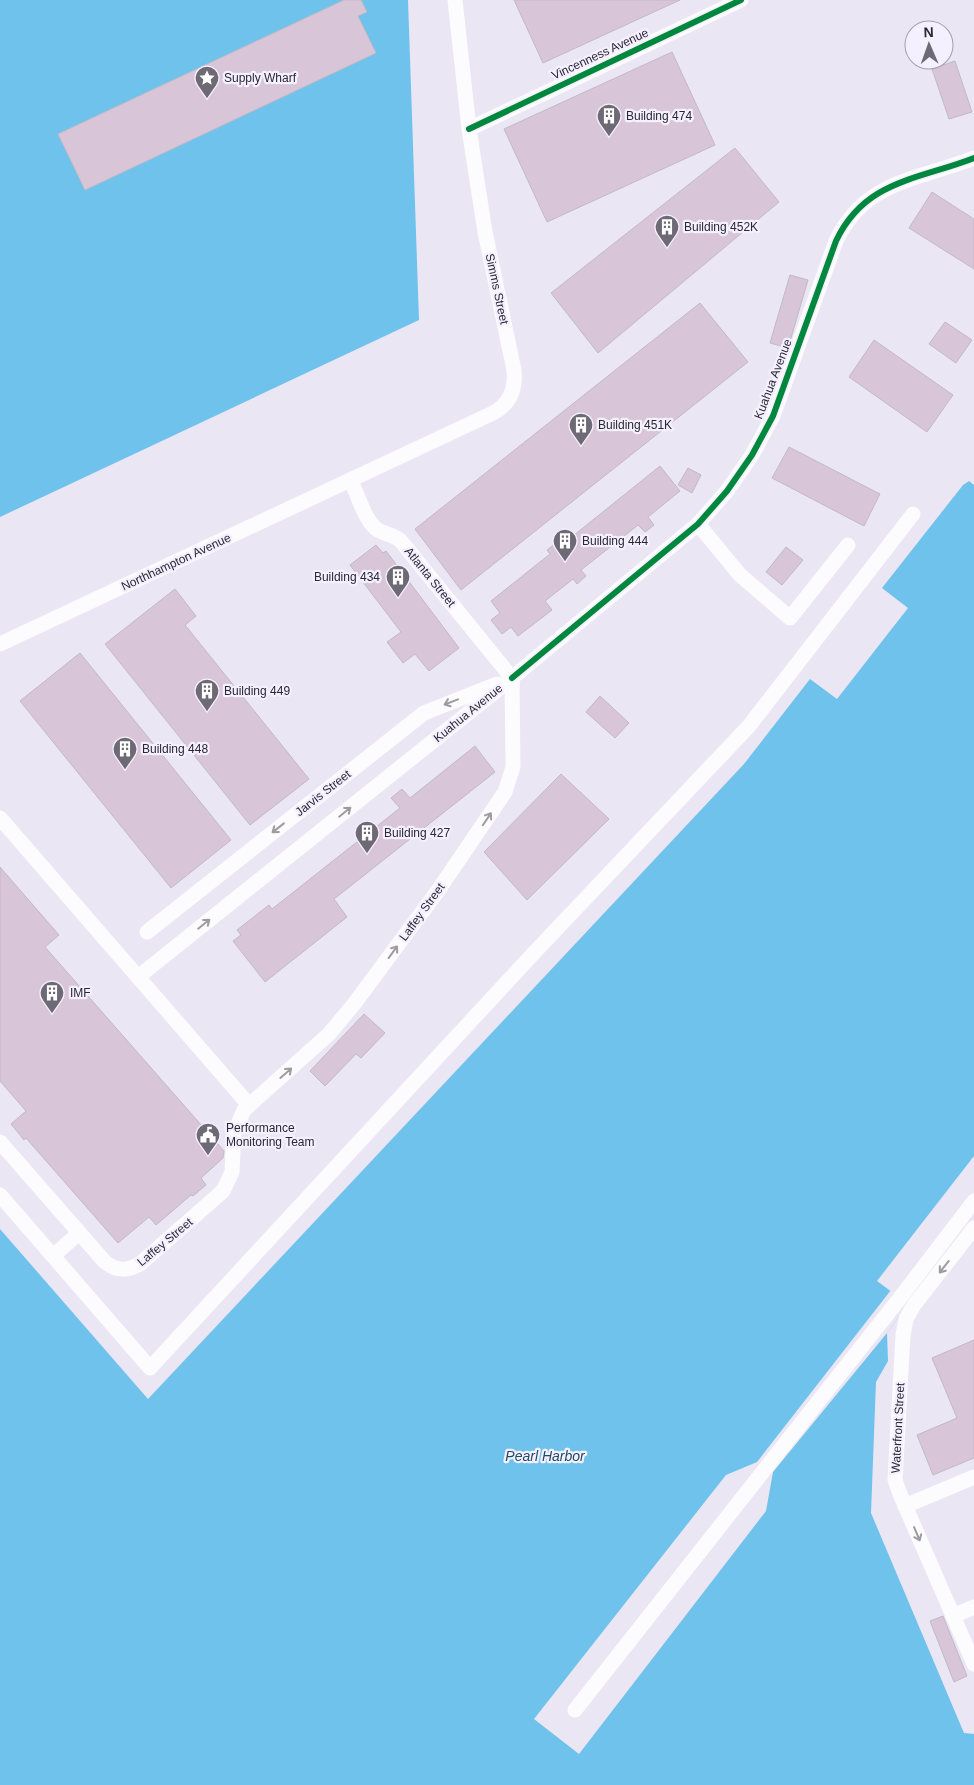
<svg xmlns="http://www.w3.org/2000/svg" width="974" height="1785" viewBox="0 0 974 1785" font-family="Arial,sans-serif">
<rect width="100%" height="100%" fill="#ebe6f4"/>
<g fill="#6fc2ec">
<polygon points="0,0 408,0 419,320 0,517"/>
<polygon points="969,481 974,485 974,1156 877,1281 908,1304 887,1333 888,1361 876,1382 871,1513 964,1733 974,1734 974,1785 0,1785 0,1229 148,1399 744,764 810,679 837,699 908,608 882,588 963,485"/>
</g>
<polygon fill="#ebe6f4" points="891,1290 908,1304 887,1333 773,1472 766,1511 579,1754 534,1719 726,1475 757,1462"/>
<g fill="#d8c5d7" stroke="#c1bac4">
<polygon points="344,0 361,0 367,12 358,16 376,53 85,190 58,134"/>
<polygon points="514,0 680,0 543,63"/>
<polygon points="672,52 715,145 547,222 504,129"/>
<polygon points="955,61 972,112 949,119 932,69"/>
<polygon points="735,148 779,202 598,353 551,293"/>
<polygon points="932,192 974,219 974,269 909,228"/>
<polygon points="790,275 808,280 788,348 770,343"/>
<polygon points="700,303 748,362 461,590 415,529"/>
<polygon points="945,322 972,340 956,363 929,344"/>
<polygon points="874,340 953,395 927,432 849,377"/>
<polygon points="789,447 880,494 864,526 772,478"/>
<polygon points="660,466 680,491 648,517 654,525 645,532 638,525 581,570 586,576 577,584 573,579 545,601 552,610 518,636 511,627 502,634 491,620 500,613 491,601 550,554 547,550 560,540 563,544"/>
<polygon points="688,468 701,475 692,493 678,485"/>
<polygon points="376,545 383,553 386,551 459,648 429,671 415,654 403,663 387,642 401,632 350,565"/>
<polygon points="786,547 803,560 782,585 766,572"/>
<polygon points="175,589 196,616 185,625 309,779 250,825 105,644"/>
<polygon points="80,653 231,840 171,888 20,701"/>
<polygon points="600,696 629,723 615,738 586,712"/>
<polygon points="475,746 495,772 334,899 347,917 265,982 233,941 241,935 237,930 269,905 272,909 400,808 391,798 402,789 410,798"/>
<polygon points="561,774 609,819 527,900 484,852"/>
<polygon points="0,867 59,935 45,947 224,1151 223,1158 201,1178 206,1185 193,1196 191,1195 156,1225 149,1217 118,1243 26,1138 24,1140 11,1124 26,1111 0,1081"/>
<polygon points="364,1014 385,1033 361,1058 356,1054 325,1086 310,1071"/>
<polygon points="974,1340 974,1458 933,1475 917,1435 957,1418 932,1358"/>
<polygon points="943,1616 967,1676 954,1682 930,1621"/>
</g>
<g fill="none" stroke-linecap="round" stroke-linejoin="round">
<g stroke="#fcfbfd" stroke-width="15">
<polyline points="469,129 741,0"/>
<path d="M351,481C358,495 365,522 378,530C385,534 393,535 400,540L512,678"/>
<polyline points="698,524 740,575 790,618 848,545"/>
<path d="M0,644L493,413C510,404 516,389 514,370L485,232L469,129L455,0"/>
<polyline points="0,818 249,1105"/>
<polyline points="147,932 424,713 497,684"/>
<path d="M138,977L512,678L698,524L727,491L752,455L773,416L836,241C865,180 918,180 974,158"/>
<path d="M0,1142L104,1261C115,1271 128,1272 141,1263L223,1191L232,1172L234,1133L244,1110L329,1034L354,1004L437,892L505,792L513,767L512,678"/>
<polyline points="0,1195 150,1368 531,956 749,726 913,514"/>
<polyline points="974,1228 914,1305 906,1319 903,1335 895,1480 900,1494 974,1664"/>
<polyline points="53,1256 79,1233"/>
<polyline points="905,1506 974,1477"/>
<polyline points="953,1616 974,1607"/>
<polyline points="575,1710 900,1298 974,1201"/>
</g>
<defs>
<g id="cycleway">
<polyline points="469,129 741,0"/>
<path d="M512,678L698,524L727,491L752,455L773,416L836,241C865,180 918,180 974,158"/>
</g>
</defs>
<use href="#cycleway" stroke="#f5f0ff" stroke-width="9"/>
<use href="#cycleway" stroke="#00873e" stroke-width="6"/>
</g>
<defs><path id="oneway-shaft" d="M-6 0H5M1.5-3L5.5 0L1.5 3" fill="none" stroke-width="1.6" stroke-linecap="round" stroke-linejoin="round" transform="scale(1.25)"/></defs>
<g stroke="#9e9ca1">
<use href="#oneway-shaft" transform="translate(451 702) rotate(159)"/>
<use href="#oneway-shaft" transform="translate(345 812) rotate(-39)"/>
<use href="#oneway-shaft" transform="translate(487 819) rotate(-56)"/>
<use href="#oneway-shaft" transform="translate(278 828) rotate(142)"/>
<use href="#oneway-shaft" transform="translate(204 924) rotate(-39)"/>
<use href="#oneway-shaft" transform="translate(393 952) rotate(-54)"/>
<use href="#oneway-shaft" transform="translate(286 1073) rotate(-41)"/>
<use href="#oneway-shaft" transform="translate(944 1267) rotate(128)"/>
<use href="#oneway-shaft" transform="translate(917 1534) rotate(67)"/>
</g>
<defs>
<symbol id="sight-pin" viewBox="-11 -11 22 30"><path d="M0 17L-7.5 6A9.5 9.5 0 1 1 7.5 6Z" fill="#6e6a75" stroke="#f5f0ff"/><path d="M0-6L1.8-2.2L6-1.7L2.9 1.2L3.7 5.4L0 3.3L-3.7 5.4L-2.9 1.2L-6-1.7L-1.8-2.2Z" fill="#fff"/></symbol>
<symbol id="building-pin" viewBox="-11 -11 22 30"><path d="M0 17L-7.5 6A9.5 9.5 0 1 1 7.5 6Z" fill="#6e6a75" stroke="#f5f0ff"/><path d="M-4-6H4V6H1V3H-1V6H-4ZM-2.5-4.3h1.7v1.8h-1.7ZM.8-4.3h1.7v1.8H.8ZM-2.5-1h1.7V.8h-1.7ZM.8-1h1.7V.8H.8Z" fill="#fff"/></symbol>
<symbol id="civic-pin" viewBox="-11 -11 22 30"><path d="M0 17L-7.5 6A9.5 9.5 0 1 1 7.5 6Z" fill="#6e6a75" stroke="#f5f0ff"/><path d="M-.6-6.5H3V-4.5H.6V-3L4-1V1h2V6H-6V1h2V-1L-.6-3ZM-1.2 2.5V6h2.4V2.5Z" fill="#fff"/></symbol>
</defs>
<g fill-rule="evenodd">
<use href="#sight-pin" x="193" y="64" width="28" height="38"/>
<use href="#building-pin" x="595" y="102" width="28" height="38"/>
<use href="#building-pin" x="653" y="213" width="28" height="38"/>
<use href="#building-pin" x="567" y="411" width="28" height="38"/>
<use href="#building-pin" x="551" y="527" width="28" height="38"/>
<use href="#building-pin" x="384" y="563" width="28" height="38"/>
<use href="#building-pin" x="193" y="677" width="28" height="38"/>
<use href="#building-pin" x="111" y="735" width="28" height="38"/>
<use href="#building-pin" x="353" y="819" width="28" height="38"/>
<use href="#building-pin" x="38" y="979" width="28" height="38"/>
<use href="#civic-pin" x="194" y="1121" width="28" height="38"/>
</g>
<g text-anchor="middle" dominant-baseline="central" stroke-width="4.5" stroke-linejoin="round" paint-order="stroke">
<g font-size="12" fill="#2b2831" stroke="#f5f0ff">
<text transform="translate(600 54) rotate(-25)">Vincenness Avenue</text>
<text transform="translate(497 289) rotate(78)">Simms Street</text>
<text transform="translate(773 379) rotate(-69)">Kuahua Avenue</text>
<text transform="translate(176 562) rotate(-25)">Northhampton Avenue</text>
<text transform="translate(430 577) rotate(51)">Atlanta Street</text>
<text transform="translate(468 713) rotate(-39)">Kuahua Avenue</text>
<text transform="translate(323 793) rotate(-38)">Jarvis Street</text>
<text transform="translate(422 912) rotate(-54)">Laffey Street</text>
<text transform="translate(165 1242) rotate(-40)">Laffey Street</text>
<text transform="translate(898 1428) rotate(-87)">Waterfront Street</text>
</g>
<g font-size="12" fill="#2b2831" stroke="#f5f0ff" text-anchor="start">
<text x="224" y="78">Supply Wharf</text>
<text x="626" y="116">Building 474</text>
<text x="684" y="227">Building 452K</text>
<text x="598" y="425">Building 451K</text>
<text x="582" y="541">Building 444</text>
<text x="380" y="577" text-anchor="end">Building 434</text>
<text x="224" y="691">Building 449</text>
<text x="142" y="749">Building 448</text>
<text x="384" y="833">Building 427</text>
<text x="70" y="993">IMF</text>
<text x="226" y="1128">Performance<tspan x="226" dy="14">Monitoring Team</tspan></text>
</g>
<g font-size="14" font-style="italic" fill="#1c4c63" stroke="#f5f0ff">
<text x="545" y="1456">Pearl Harbor</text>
</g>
</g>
<g transform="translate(929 45) rotate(358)"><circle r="24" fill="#f5f0ff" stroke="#a4a0ad"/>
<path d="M0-4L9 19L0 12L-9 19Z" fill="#6e6a75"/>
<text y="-8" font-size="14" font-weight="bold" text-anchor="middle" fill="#2b2831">N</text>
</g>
</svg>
